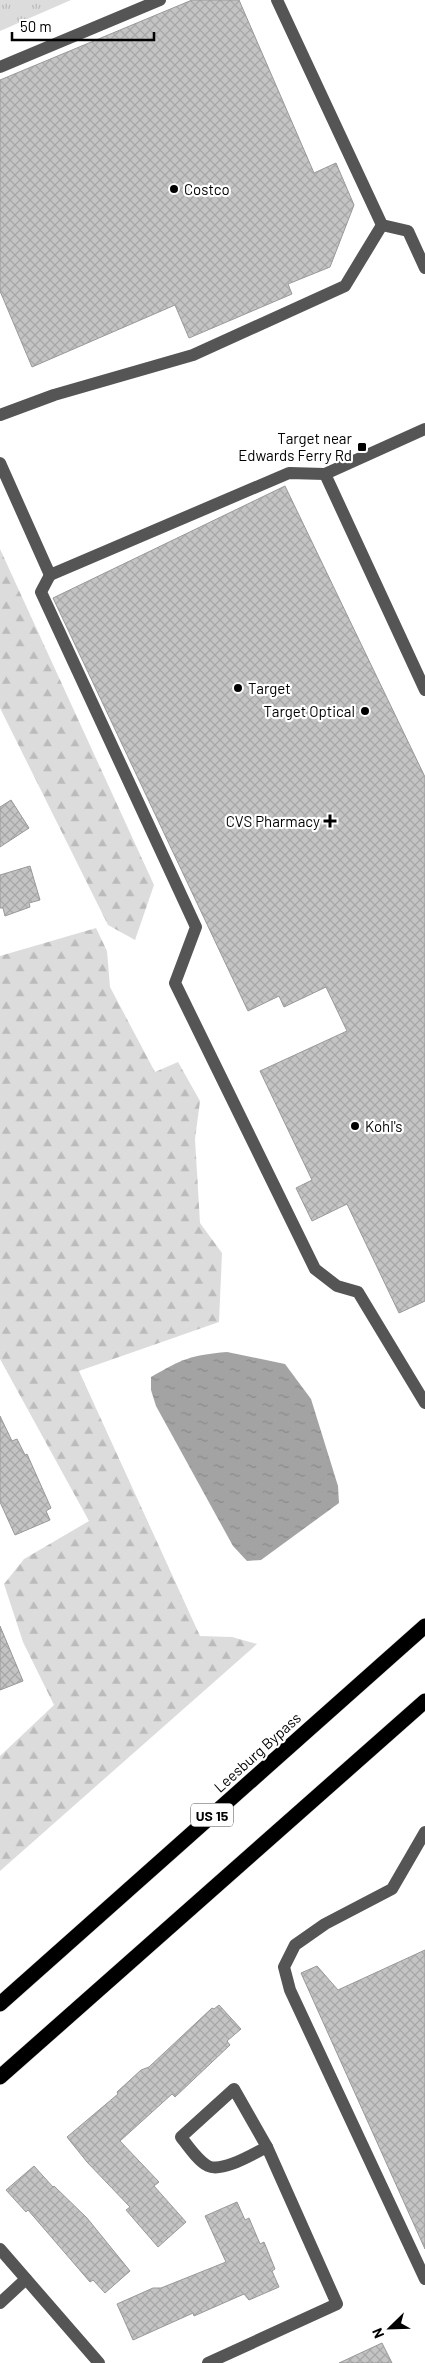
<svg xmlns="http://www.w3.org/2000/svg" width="425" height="2363" viewBox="0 0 425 2363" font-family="Barlow,sans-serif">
<defs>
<pattern id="grass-tufts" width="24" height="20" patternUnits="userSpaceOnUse" patternTransform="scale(1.25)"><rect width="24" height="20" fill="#dcdcdc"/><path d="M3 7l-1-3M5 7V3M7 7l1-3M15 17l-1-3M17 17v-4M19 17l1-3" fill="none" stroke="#bbb"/></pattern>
<pattern id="forest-firs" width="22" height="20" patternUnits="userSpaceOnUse" patternTransform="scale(1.25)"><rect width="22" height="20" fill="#dcdcdc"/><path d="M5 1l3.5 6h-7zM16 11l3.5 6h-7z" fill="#bbb"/></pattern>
<pattern id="water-ripples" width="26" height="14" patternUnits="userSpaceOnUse" patternTransform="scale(1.25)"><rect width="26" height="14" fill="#a3a3a3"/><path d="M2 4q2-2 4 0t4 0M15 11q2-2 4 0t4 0" fill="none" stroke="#8b8b8b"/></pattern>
<pattern id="building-cross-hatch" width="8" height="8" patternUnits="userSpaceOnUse" patternTransform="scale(1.25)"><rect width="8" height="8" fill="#c4c4c4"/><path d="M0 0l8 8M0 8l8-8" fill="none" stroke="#a7a7a7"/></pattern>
</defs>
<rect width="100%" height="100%" fill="#fff"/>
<polygon fill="url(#grass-tufts)" points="0,0 71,0 0,31"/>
<g fill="url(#forest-firs)">
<polygon points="0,549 154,885 135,940 108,925 0,708"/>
<polygon points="96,928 107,951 110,987 155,1072 178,1062 200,1101 195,1139 200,1223 222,1253 219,1322 79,1371 200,1636 232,1637 257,1644 0,1871 0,1756 54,1705 23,1642 4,1584 24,1559 89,1521 0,1359 0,956"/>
</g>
<path fill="url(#water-ripples)" d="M227,1352L285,1364L311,1399L338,1486L339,1503L261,1560L247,1561L233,1546L156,1406L151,1390V1377C182,1359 191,1355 227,1352Z"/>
<g fill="url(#building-cross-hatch)" stroke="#999">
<polygon points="192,0 239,0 314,173 336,163 354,205 330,267 288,284 292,294 189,338 175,305 32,367 0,291 0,80"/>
<polygon points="285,486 425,777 425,1301 399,1313 347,1204 312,1221 296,1188 312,1180 260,1071 347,1031 326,987 284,1007 279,996 248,1011 53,598"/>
<polygon points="11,800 29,828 0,847 0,807"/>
<polygon points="30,866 40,900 29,903 30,907 5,916 3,908 0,908 0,875"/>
<polygon points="0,1416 12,1441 17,1439 25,1455 27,1454 51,1508 46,1511 50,1520 15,1535 0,1502"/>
<polygon points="0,1626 23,1681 0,1690"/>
<polygon points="425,1950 425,2249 301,1973 317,1966 338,1990"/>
<polygon points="219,2005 241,2029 227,2041 230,2045 175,2097 172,2094 120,2141 159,2182 154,2186 186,2222 158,2247 126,2210 130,2207 87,2162 67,2137 118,2094 117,2092 141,2070 149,2067 212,2008 214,2009"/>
<polygon points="34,2166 53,2187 54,2186 87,2218 130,2271 105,2293 93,2280 90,2282 28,2210 26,2212 6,2190"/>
<polygon points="237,2202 245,2220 249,2218 260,2244 264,2242 275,2269 272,2271 279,2287 249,2300 244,2294 194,2316 193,2313 133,2340 117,2304 153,2288 161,2288 226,2262 205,2216"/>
<polygon points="382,2343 392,2363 339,2363"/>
</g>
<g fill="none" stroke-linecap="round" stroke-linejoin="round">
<defs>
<g id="highway">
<polyline points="0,2004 425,1626"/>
<polyline points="0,2077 425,1701"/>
</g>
</defs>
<use href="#highway" stroke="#dbdbdb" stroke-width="16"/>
<g stroke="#555" stroke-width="12">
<polyline points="277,0 382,225 408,231 425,268"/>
<polyline points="0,67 160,0"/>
<polyline points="0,415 54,395 193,355 345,286 382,225"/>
<polyline points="425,429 325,474 425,690"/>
<polyline points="0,463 50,575 289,473 325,474"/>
<polyline points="50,575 41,592 196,927 175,983 315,1269 337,1286 358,1292 425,1403"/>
<polyline points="425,1832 392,1889 325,1924 295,1945 284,1967 290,1990 425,2279"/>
<path d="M234,2089L267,2147C253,2154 222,2173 208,2166C198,2161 188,2146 181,2137Z"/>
<polyline points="0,2249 99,2363"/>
<polyline points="0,2303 26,2279"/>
<polyline points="208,2363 337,2304 267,2147"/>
</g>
<use href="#highway" stroke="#000" stroke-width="15"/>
</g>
<g fill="#000" stroke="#fff" stroke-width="2">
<circle cx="174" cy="189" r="5"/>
<rect x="357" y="442" width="10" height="10" rx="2.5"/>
<circle cx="238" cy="688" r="5"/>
<circle cx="365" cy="711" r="5"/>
<path d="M327.5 813.5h5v5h5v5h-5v5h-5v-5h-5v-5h5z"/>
<circle cx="355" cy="1126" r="5"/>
</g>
<g text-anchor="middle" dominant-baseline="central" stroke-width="4.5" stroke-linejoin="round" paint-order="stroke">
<rect fill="#fff" stroke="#4c4c4c" stroke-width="1" x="191" y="1803.5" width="42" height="23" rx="4"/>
<g font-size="14" font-weight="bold" fill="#000">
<text x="212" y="1815">US 15</text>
</g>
<g font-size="15" fill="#000" stroke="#fff" text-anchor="start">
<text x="184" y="189">Costco</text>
<text x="352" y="438" text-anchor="end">Target near<tspan x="352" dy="17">Edwards Ferry Rd</tspan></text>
<text x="248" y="688">Target</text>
<text x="355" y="711" text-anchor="end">Target Optical</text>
<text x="320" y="821" text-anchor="end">CVS Pharmacy</text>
<text x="365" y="1126">Kohl's</text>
</g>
<g font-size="15" fill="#000" stroke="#fff">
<text transform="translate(257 1752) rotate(-42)">Leesburg Bypass</text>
</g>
</g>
<g transform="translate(390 2328) rotate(247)" stroke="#ffffff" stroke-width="4" paint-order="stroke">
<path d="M0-4L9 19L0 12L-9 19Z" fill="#000000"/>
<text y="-8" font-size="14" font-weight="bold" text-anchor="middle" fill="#000000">N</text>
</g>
<path d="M12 32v8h142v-8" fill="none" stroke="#000000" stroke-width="2.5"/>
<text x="20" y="32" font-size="15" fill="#000000" stroke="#ffffff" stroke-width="4" paint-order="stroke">50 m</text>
</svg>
